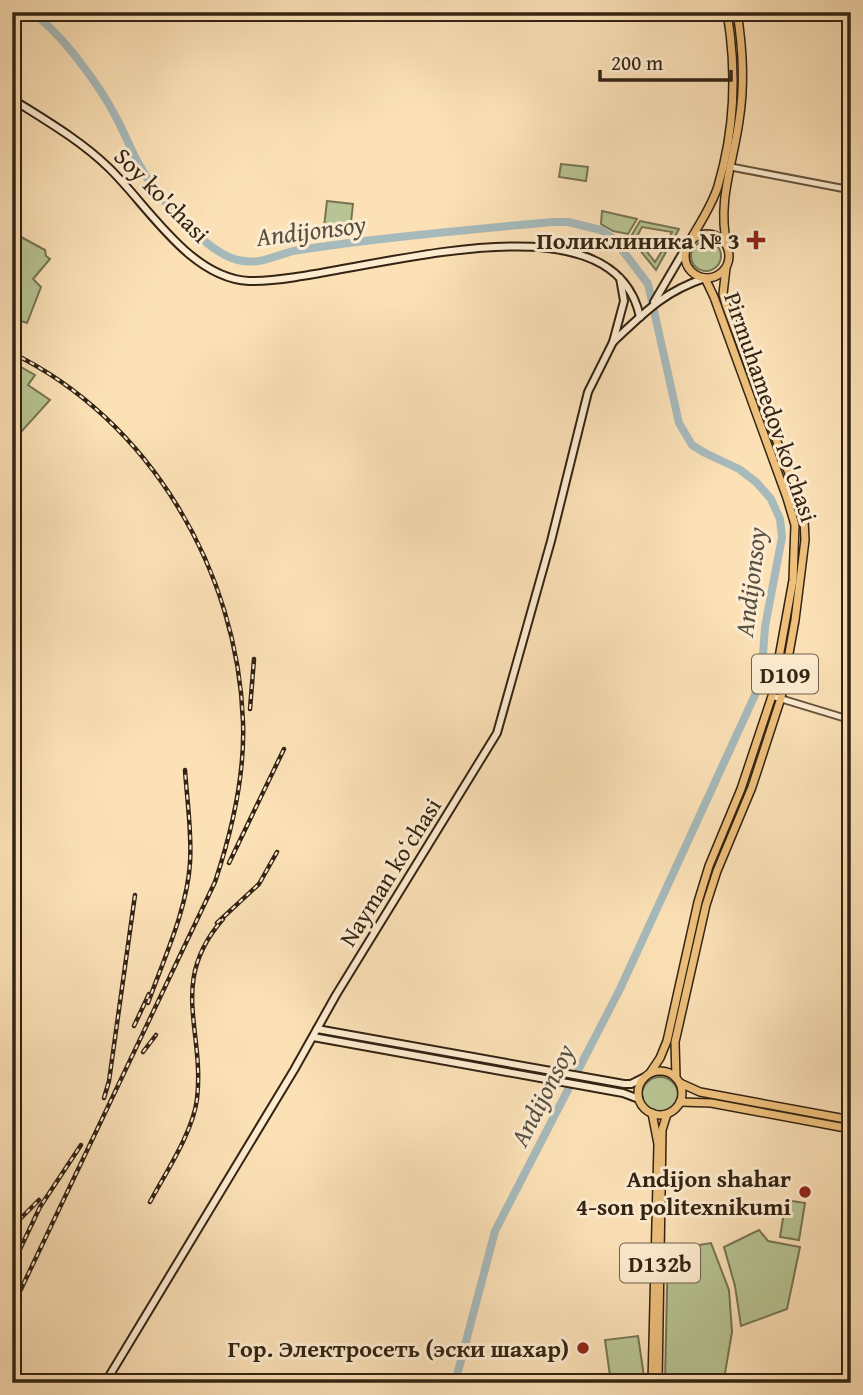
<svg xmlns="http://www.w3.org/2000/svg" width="863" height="1395" viewBox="0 0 863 1395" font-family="'Gentium Book Plus',serif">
<rect width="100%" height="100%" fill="#fce1b7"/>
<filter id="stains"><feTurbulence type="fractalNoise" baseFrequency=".00286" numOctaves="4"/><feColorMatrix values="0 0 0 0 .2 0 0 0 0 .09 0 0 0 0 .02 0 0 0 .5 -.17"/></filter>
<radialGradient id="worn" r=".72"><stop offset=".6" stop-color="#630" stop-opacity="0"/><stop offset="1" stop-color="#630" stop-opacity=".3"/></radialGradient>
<g fill="#b8c493" stroke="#767453" stroke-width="2">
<polygon points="561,164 588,167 586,181 559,177"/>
<polygon points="327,201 353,204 350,231 324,227"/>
<polygon points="602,211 637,219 628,234 613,231 601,224"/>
<polygon points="640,221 679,229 671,244 667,242 672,232 642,227 636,238 655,262 662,251 666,252 656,270 630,238"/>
<polygon points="21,237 45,250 46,256 50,259 33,279 41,287 27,323 12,318 12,244"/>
<circle cx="706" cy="256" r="15"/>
<polygon points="12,362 35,375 28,385 50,400 12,442"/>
<circle cx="660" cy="1095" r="18"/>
<polygon points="786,1200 805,1203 799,1240 780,1237"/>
<polygon points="759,1230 768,1241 800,1247 787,1309 741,1326 735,1286 724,1247"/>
<polygon points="711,1243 729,1290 732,1332 724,1379 665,1382 668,1245 693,1246"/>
<polygon points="638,1336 645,1383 611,1383 605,1340"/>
</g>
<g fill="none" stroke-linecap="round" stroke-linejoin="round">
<path stroke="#a6babb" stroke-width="8" d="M31,12C61,32 100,86 117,119C125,134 131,151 140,166C155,194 206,253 238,260C263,266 278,253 299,250C383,237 468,230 552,222H568L601,230L614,239L648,284L679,423L692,445L705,453L739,469L756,482L771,499L780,519L782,537L765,627L761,682L620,989L495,1231L455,1383"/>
<defs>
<g id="tertiary">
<polyline points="731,167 851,190"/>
<polyline points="772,696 851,720"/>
</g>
<g id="secondary">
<path d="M12,99C45,120 80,140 108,167C147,204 189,278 249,281C339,284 611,181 640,317"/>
<polyline points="654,302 688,244"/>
<path d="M613,342C644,313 663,292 705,278"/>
<polyline points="317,1029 624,1084 631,1084 645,1077"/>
<polyline points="313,1037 623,1093 639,1099"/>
<polyline points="105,1383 294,1070 336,995 497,733 551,541 588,392 613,342 624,301 620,278"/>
</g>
<g id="primary">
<circle cx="707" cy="256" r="22"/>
<path d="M688,244C698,226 712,206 718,186C735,129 737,71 727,12"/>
<path d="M727,245C717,202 733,164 739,121C745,84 743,49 737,12"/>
<circle cx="660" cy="1093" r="22"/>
<polyline points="650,1073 660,1058 667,1041 698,902 709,866 741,789 772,696 793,580 795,525 787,498 714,297 705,278"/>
<polyline points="676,1078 675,1042 706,905 717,871 752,787 781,698 795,620 805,540 804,520 797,495 726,305 723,294 726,268"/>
<polyline points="680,1083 700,1092 851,1120"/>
<polyline points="680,1102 711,1103 851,1129"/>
<polyline points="652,1113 658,1144 652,1383"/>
<polyline points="658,1383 662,1130 667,1114"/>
</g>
</defs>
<use href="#tertiary" stroke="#65523c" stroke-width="9"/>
<use href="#secondary" stroke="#332313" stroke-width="10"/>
<use href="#primary" stroke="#332313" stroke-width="10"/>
<use href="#tertiary" stroke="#fdecd0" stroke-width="5"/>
<use href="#secondary" stroke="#fdecd0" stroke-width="6"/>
<use href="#primary" stroke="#eec07c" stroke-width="7"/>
<defs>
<g id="rail">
<path d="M12,353C150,420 238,571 243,722C245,776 232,831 215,882L12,1308"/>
<polyline points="250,709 254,659"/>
<polyline points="229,863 284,749"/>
<polyline points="217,923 259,884 277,852"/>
<path d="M148,1003C164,958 187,910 190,863C192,832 187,800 185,770"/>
<polyline points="134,1026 149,994"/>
<polyline points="143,1052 156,1035"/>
<polyline points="104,1098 109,1081 135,895"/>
<path d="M150,1202C166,1172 193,1132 197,1099C205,1029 168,982 223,919"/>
<polyline points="12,1227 39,1200"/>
<polyline points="12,1266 40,1207 81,1145"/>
</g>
</defs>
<use href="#rail" stroke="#332313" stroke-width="4.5"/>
<use href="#rail" stroke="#fdecd0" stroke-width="2" stroke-dasharray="5" stroke-linecap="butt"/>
</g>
<g fill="#8f2418" stroke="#fdecd0" stroke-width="2.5">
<path d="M752.5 229.5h7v7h7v7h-7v7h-7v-7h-7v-7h7z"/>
<circle cx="805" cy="1192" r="7"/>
<circle cx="583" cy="1348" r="7"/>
</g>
<g text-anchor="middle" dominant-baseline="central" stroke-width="6" stroke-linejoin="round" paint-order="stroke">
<g fill="#fdecd0" stroke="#705f4c" stroke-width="2">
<rect x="752" y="654.5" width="66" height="39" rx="5"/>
<rect x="620" y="1243.5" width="80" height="39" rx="5"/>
</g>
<g font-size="23" font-weight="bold" fill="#332313">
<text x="785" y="674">D109</text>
<text x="660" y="1263">D132b</text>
</g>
<g font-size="24" fill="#332313" stroke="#fdecd0">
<text transform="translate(162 195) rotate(45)">Soy ko'chasi</text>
<text transform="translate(771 407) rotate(71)">Pirmuhamedov ko'chasi</text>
<text transform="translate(390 872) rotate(-58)">Nayman koʻchasi</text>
</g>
<g font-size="24" font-weight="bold" fill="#332313" stroke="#fdecd0" text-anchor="end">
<text x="740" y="240">Поликлиника № 3</text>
<text x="791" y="1178">Andijon shahar<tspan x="791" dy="28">4-son politexnikumi</tspan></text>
<text x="569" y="1348">Гор. Электросеть (эски шахар)</text>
</g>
<g font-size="26" font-style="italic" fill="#565045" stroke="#fdecd0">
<text transform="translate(311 230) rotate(-7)">Andijonsoy</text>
<text transform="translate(750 582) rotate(-83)">Andijonsoy</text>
<text transform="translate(542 1095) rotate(-63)">Andijonsoy</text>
</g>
</g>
<rect width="863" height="1395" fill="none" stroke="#fce1b7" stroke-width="42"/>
<rect x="14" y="14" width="835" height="1367" fill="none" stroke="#332313" stroke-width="3.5"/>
<rect x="21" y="21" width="821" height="1353" fill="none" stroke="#332313" stroke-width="2"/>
<path d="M600 70v10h131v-10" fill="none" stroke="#332313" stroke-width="3.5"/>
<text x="611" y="70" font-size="21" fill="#332313" stroke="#fdecd0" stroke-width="5" paint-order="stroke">200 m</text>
<rect width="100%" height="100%" filter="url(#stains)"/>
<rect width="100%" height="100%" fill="url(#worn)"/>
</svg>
